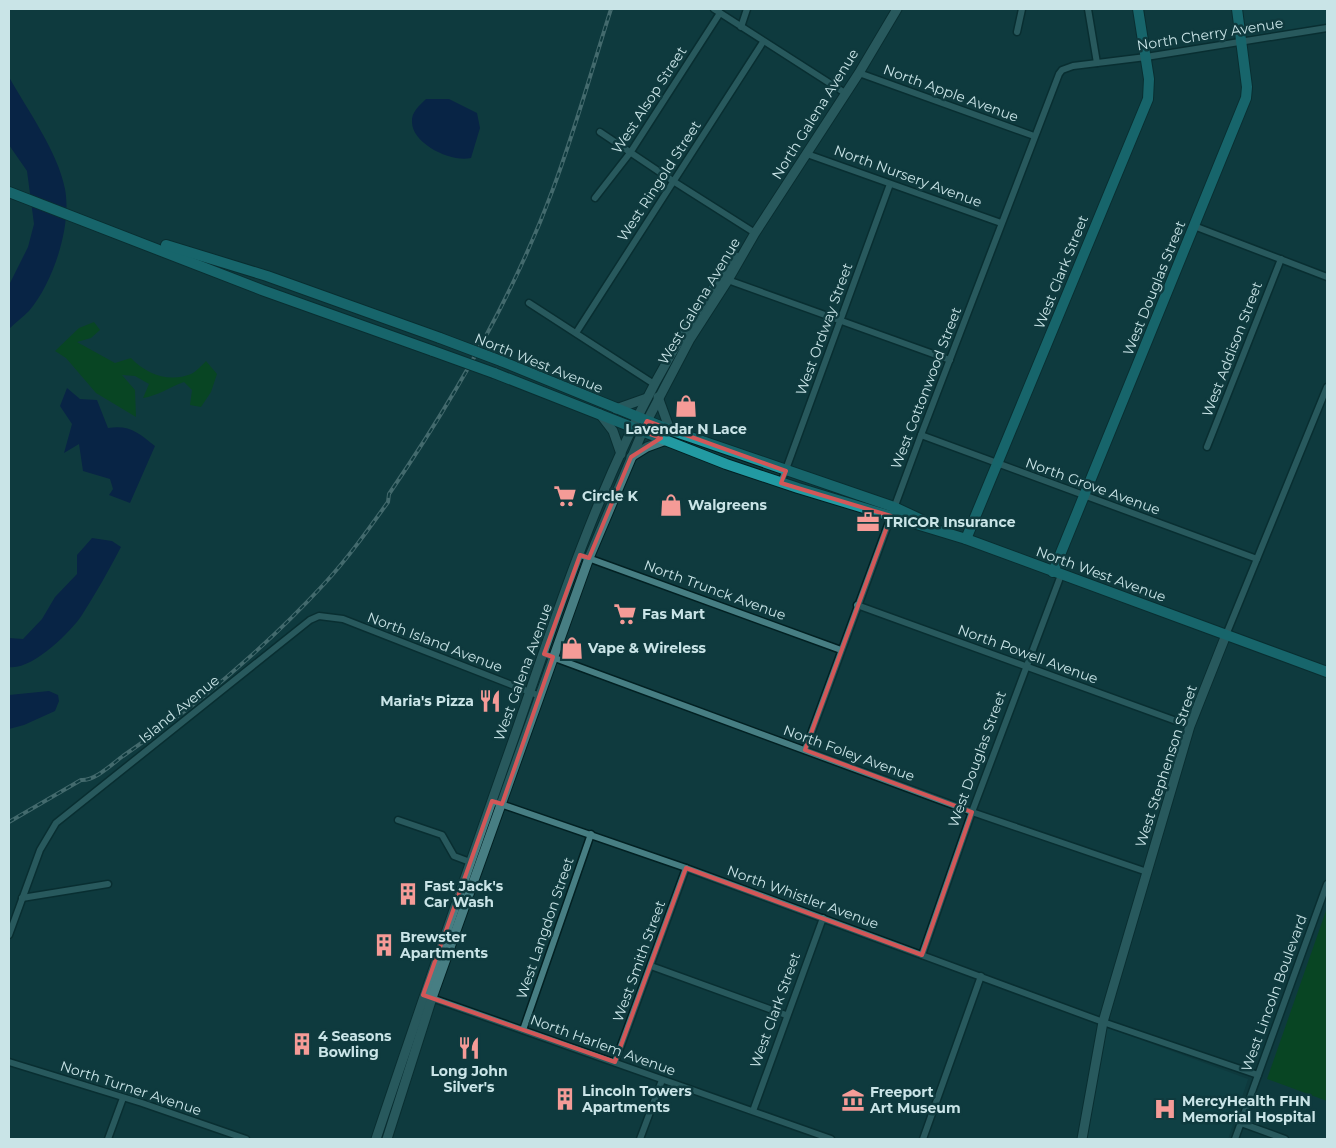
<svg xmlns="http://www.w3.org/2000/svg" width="1336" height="1148" viewBox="0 0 1336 1148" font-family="Montserrat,sans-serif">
<rect width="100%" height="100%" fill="#0f3a3e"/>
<g fill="#11474c">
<polygon points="1237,9 1327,9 1327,28 1241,41"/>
<polygon points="1106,1027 1248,1079 1228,1139 1086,1139"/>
</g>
<g fill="#005204">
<path d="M94,322L100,330L91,338L77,342L115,363L131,358C146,374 169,383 191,374C196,372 202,365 206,361L217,374L211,392L201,407L190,405L192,390L184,382C170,387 157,396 143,398L149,384L135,376L122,375L135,390L136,417L96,393L66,358L55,351L79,328Z"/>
<polygon points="1327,908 1327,1101 1267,1079"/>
</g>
<g fill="#00094e">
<path d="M9,77C28,111 58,152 65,189C72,226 53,283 29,311C23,317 15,323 9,329V285L28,247L34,224L27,171L9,145Z"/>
<path d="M426,99H449L477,113L480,128L471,158C452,163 412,144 412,122C411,112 420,105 426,99Z"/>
<path d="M67,388L80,399L97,400L108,428C131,425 138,433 155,446L130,503L109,495L113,489L110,479L83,471L79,444L64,453L72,424L60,406Z"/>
<path d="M92,538L112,541L121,547C109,570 96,593 82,615C71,632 31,671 9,667V638L23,639L42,619L55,597L77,574V555Z"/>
<polygon points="49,691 58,695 59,701 55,711 24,725 9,729 9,695"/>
</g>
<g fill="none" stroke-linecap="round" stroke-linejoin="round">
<defs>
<g id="street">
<polyline points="714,9 845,93"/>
<polyline points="1088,9 1097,63"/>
<polyline points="741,27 747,9"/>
<polyline points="1017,32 1022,9"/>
<polyline points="859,73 1034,136"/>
<polyline points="600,132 673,181 755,233"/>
<polyline points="807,154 1001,223"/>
<polyline points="595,198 630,153 720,13"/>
<polyline points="1194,226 1327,277"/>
<polyline points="725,279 950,360"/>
<polyline points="529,303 654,384"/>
<polyline points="576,333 763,42"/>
<polyline points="921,435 1257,559"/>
<polyline points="1207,447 1281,259"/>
<polyline points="781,483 890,184"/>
<polyline points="580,555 841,650"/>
<polyline points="857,605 1190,726"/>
<polyline points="1226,635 1327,387"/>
<polyline points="544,654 972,812 1147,872"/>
<polyline points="805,750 921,435 1059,74 1062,70 1073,66 1146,57 1327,28"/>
<polyline points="492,801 686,868 1103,1022 1258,1075"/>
<polyline points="398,820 442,835 454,856 470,862"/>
<polyline points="22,898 108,884"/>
<polyline points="9,935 40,850 56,823 310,620 319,616 343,619 540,696"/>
<polyline points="922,955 972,812 1061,575"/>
<polyline points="651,966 786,1015"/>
<polyline points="429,997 831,1139"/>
<polyline points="523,1030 591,834"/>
<polyline points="9,1062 142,1103 246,1139"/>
<polyline points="615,1062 686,868"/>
<polyline points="753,1111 823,918"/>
<polyline points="1241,1123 1285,1139"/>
<polyline points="108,1139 123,1098"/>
<polyline points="640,1139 662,1080"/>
<polyline points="923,1139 981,976"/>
<polyline points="1235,1139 1327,884"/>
</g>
<g id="secondary">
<polyline points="658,397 670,430"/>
<polyline points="616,409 647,398"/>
<polyline points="600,414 613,431 621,454"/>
<polyline points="631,457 647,447 666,440"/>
<path d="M376,1139C421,1004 468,869 515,735C572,569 627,397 736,257"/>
<polyline points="387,1139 432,998 589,558 647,421 690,339 728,280 755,233 859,73 897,9"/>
<polyline points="1082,1139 1103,1022 1112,991 1190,726 1226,635"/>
</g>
<g id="primary">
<polyline points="9,192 262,290 433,351"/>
<polyline points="166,245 267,276 440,338"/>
<polyline points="501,361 670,430 894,507 924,521"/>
<polyline points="494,373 726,464 798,488 966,539 1327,672"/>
<polyline points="966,539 1148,99 1149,79 1138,9"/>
<polyline points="1053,572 1246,98 1247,87 1237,9"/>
</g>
</defs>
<use href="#street" stroke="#022022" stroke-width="9"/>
<use href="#secondary" stroke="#022022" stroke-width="11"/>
<use href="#primary" stroke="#022022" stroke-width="12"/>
<use href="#street" stroke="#477e83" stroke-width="6"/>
<use href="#secondary" stroke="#477e83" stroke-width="9"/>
<use href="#primary" stroke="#229aa2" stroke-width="10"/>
<defs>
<path id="rail" d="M9,822L81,780C95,781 112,764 123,756C196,706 265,648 325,583C348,558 368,530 388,502L389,494C454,399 513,297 553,189C575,130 592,69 611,9"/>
</defs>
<use href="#rail" stroke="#83a4a7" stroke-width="4"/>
<use href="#rail" stroke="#0f3a3e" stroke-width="2" stroke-dasharray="5.5" stroke-linecap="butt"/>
<defs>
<g id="primary-bridge">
<polyline points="440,338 501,361"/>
<polyline points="433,351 494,373"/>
</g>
</defs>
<use href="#primary-bridge" stroke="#022022" stroke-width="12" stroke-linecap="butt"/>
<use href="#primary-bridge" stroke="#229aa2" stroke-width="10"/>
</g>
<path d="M0 0H1336V1148H0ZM647,421L786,471L781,483L891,516L805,750L972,812L922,955L686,868L615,1062L423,995L492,801L502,804L553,657L544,654L580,555L589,558L631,457L661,438L642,431Z" fill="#0f3a3e" fill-opacity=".55" fill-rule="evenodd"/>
<path fill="none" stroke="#d35758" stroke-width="4" stroke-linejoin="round" d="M647,421L786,471L781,483L891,516L805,750L972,812L922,955L686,868L615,1062L423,995L492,801L502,804L553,657L544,654L580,555L589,558L631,457L661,438L642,431Z"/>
<defs>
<symbol id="shop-bare" viewBox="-9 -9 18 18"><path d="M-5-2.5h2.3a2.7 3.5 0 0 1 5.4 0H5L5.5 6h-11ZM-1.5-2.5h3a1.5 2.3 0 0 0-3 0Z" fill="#f59b97" stroke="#0f3a3e" stroke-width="2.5" paint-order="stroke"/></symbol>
<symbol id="supermarket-bare" viewBox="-9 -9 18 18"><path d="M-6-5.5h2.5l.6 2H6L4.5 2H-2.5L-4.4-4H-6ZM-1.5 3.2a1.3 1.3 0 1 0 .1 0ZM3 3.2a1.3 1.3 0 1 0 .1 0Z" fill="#f59b97" stroke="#0f3a3e" stroke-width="2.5" paint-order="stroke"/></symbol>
<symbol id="office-bare" viewBox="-9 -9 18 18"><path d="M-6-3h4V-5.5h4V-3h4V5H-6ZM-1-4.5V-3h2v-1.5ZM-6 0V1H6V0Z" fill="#f59b97" stroke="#0f3a3e" stroke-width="2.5" paint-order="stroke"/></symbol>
<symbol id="restaurant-bare" viewBox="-9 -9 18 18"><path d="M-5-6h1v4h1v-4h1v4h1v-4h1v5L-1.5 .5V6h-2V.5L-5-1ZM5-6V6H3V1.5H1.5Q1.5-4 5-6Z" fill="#f59b97" stroke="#0f3a3e" stroke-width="2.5" paint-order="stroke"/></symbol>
<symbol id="building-bare" viewBox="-9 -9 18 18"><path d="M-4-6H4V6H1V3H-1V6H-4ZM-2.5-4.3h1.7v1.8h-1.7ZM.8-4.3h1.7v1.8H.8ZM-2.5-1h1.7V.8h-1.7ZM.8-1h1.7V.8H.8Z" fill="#f59b97" stroke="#0f3a3e" stroke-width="2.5" paint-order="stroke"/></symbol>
<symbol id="museum-bare" viewBox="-9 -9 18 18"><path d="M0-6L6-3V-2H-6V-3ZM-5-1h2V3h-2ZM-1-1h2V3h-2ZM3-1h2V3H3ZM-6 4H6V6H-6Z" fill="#f59b97" stroke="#0f3a3e" stroke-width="2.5" paint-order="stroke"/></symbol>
<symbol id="hospital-bare" viewBox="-9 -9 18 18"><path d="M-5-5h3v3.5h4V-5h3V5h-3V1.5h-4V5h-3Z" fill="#f59b97" stroke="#0f3a3e" stroke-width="2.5" paint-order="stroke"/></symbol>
</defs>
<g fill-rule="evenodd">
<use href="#shop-bare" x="670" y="390" width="32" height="32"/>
<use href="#supermarket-bare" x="549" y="480" width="32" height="32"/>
<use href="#shop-bare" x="655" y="489" width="32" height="32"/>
<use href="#office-bare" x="852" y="506" width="32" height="32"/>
<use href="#supermarket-bare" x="609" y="598" width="32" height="32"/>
<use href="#shop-bare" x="556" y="632" width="32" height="32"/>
<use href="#restaurant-bare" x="474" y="685" width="32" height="32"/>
<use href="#building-bare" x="392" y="878" width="32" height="32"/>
<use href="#building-bare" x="368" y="929" width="32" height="32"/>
<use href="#building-bare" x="286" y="1028" width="32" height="32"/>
<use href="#restaurant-bare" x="453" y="1032" width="32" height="32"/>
<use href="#building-bare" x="549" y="1083" width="32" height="32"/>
<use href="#museum-bare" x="837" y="1084" width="32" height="32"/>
<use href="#hospital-bare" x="1149" y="1093" width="32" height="32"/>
</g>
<g text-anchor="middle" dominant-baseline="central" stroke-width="5" stroke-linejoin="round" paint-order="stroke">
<g font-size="14" fill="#c9e4e7" stroke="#0f3a3e">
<text transform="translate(1210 34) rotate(-9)">North Cherry Avenue</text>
<text transform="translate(951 93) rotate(20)">North Apple Avenue</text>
<text transform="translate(649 100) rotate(-57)">West Alsop Street</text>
<text transform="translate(815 114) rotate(-58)">North Galena Avenue</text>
<text transform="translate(908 176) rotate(20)">North Nursery Avenue</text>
<text transform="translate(659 181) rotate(-57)">West Ringold Street</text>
<text transform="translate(1061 272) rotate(-68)">West Clark Street</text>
<text transform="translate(1154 288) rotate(-68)">West Douglas Street</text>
<text transform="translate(699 301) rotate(-59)">West Galena Avenue</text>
<text transform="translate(824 329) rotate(-70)">West Ordway Street</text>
<text transform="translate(1232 349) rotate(-69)">West Addison Street</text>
<text transform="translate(539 363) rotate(22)">North West Avenue</text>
<text transform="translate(926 388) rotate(-69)">West Cottonwood Street</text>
<text transform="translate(1093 486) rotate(20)">North Grove Avenue</text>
<text transform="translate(1101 574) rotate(20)">North West Avenue</text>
<text transform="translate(715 590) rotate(20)">North Trunck Avenue</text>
<text transform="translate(435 642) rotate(21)">North Island Avenue</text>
<text transform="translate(1028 654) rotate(20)">North Powell Avenue</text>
<text transform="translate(523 672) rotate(-70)">West Galena Avenue</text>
<text transform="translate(179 709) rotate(-39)">Island Avenue</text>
<text transform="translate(849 753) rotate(20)">North Foley Avenue</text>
<text transform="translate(977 759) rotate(-70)">West Douglas Street</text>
<text transform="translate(1166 766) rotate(-72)">West Stephenson Street</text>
<text transform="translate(803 897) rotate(20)">North Whistler Avenue</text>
<text transform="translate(545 928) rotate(-71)">West Langdon Street</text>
<text transform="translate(639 961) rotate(-70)">West Smith Street</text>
<text transform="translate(1274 993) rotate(-70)">West Lincoln Boulevard</text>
<text transform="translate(775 1010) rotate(-70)">West Clark Street</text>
<text transform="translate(603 1045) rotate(20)">North Harlem Avenue</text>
<text transform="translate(131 1088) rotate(18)">North Turner Avenue</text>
</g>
<g font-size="14" font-weight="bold" fill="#c9e4e7" stroke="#0f3a3e" text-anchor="start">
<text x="686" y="429" text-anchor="middle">Lavendar N Lace</text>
<text x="582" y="496">Circle K</text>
<text x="688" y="505">Walgreens</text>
<text x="884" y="522">TRICOR Insurance</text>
<text x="642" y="614">Fas Mart</text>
<text x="588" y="648">Vape &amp; Wireless</text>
<text x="474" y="701" text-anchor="end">Maria's Pizza</text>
<text x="424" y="886">Fast Jack's<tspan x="424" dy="16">Car Wash</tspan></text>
<text x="400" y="937">Brewster<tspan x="400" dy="16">Apartments</tspan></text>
<text x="318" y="1036">4 Seasons<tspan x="318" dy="16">Bowling</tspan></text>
<text x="469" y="1071" text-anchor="middle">Long John<tspan x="469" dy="16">Silver's</tspan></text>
<text x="582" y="1091">Lincoln Towers<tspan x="582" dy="16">Apartments</tspan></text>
<text x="870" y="1092">Freeport<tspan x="870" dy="16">Art Museum</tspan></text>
<text x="1182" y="1101">MercyHealth FHN<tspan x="1182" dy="16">Memorial Hospital</tspan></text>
</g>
</g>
<rect width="1336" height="1148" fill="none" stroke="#c9e4e7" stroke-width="20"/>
</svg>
